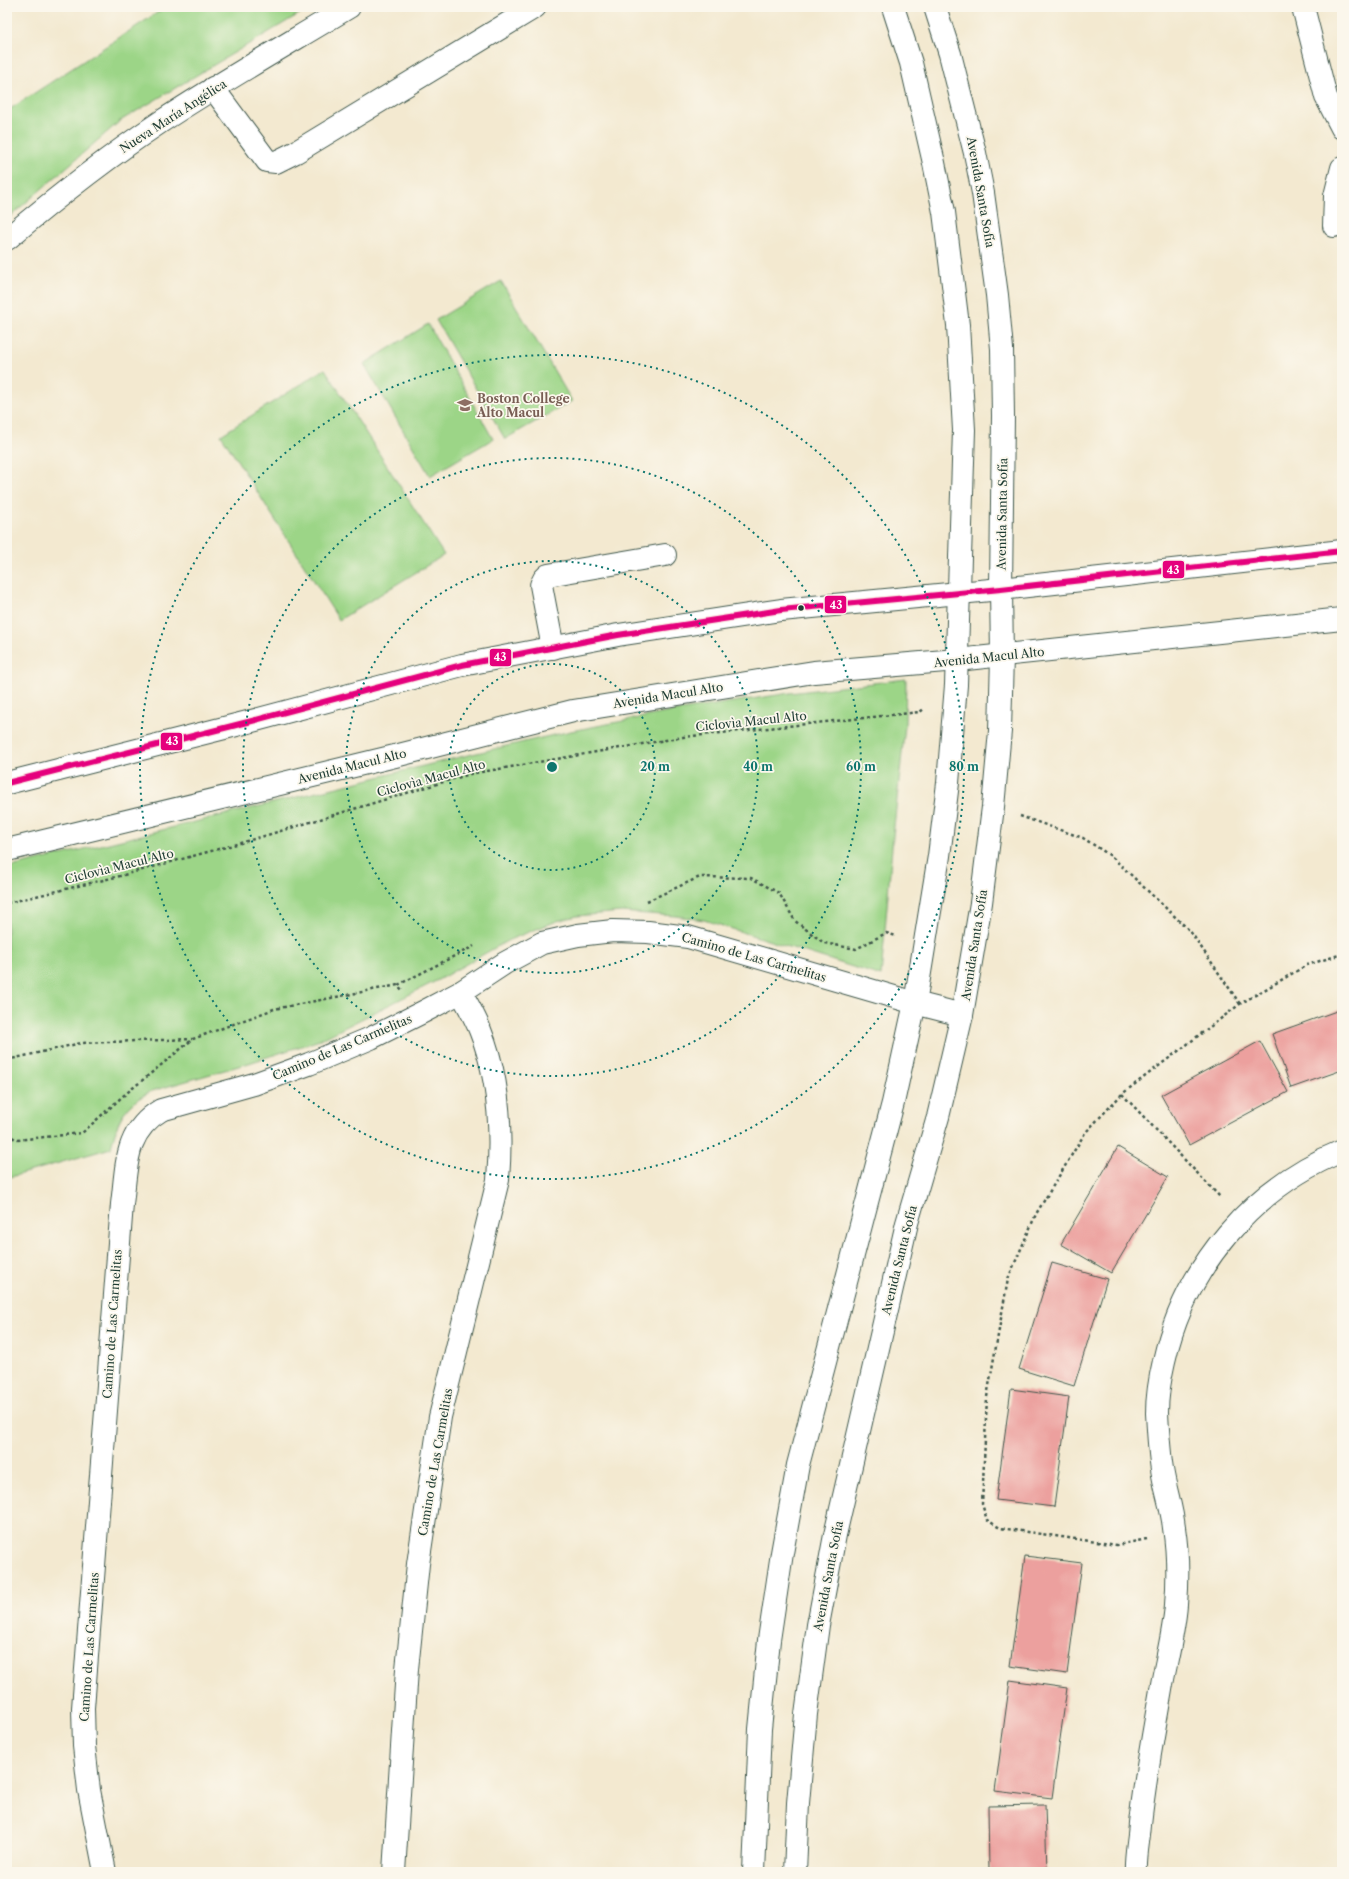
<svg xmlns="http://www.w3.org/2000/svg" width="1349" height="1879" viewBox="0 0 1349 1879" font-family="'Libre Caslon Text',serif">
<rect width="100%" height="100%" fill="#fbf7ec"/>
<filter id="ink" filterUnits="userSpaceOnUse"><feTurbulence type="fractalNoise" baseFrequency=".025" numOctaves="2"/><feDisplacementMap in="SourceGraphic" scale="8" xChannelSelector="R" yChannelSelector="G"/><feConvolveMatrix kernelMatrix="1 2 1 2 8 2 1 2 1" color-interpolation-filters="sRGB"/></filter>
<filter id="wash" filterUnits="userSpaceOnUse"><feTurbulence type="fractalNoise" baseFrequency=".012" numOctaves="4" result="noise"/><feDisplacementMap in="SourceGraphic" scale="16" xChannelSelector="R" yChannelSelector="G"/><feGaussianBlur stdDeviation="0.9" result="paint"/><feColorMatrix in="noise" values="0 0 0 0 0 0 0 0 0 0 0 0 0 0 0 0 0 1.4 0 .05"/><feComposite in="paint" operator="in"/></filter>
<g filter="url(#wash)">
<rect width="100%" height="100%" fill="#f3e9d0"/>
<g fill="#9cd587" stroke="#5e895e">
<polygon points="166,7 311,7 120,121 7,219 7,111"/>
<polygon points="501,281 572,401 505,439 436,320"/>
<polygon points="428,324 493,439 430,476 364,364"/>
<polygon points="325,369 444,555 339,620 221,435"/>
<path d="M906,679L905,726L893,836L881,976L704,920L675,916L621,912L577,916L557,921L509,940L438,980L320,1040L249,1063L152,1091C124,1105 118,1118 111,1148L7,1178V868L468,755L571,731L675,711L790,693Z"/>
</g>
<g id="blocks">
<g fill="#eca09e">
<polygon points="1342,1009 1342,1070 1291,1088 1272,1034"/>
<polygon points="1260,1041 1288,1092 1189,1145 1161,1095"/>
<polygon points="1118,1147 1168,1177 1111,1273 1061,1244"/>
<polygon points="1052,1263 1107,1279 1074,1386 1019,1369"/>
<polygon points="1011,1389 1069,1397 1054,1507 996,1500"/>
<polygon points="1025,1556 1082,1563 1067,1674 1010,1666"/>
<polygon points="1010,1680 1067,1688 1052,1798 995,1791"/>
<polygon points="1045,1805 1047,1872 989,1872 988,1806"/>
</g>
</g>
</g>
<g filter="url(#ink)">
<use href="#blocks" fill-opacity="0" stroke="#3f574b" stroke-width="1"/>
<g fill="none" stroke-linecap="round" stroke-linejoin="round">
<defs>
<g id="minor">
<polyline points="1303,7 1326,97 1342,128"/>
<polyline points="213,88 267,161 276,162 296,152 535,7"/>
<polyline points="1334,226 1335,196 1342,168"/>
<path d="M7,239C57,197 108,157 162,121C223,81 286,45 349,7"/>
<polyline points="553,648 541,585 544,579 548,575 665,555"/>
<polyline points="7,783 248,722 462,665 618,635 781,610 1001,589 1342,551"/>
<polyline points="7,850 395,756 573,711 814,672 957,660 1342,619"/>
<path d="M105,1872L89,1790L84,1746L83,1708L122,1204C127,1166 124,1132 161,1110L254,1084L309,1064L371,1038L423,1012L461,992L505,963L542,943L578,935L613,931L648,932L688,937L915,1003L962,1015"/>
<path d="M394,1872L407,1669L418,1564L440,1417L498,1180C502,1130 499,1077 480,1030C475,1017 467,1004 461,992"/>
<polyline points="754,1872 760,1729 769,1640 782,1553 798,1465 893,1103 915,1003 939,856 948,783 956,685 964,430 958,325 944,212 934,163 911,63 893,7"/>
<polyline points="795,1872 798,1803 806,1714 818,1625 835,1535 907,1223 938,1117 962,1015 981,903 993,807 1000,731 1002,656 1001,589 1003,416 1002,349 997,295 983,193 975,153 950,54 935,7"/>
<path d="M1136,1872C1135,1856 1139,1840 1140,1824C1145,1777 1154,1731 1162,1684C1167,1658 1174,1631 1176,1605C1178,1580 1178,1553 1174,1528C1172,1508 1165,1489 1162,1469C1159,1451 1158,1431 1157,1413C1157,1396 1160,1378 1164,1361C1185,1267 1253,1187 1342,1151"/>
</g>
</defs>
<use href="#minor" stroke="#3f574b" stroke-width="24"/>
<g stroke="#3f574b" stroke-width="2.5" stroke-dasharray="3 3" stroke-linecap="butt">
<polyline points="1020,816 1083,838 1111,856 1190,931 1240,1004"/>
<polyline points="647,901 700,877 751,878 779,893 795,921 824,943 856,949 886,933 896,936"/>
<polyline points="7,903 120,876 244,842 470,774 683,737 920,712 925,708"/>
<polyline points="398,985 474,946"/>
<polyline points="7,1060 81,1043 192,1039"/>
<polyline points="1122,1094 1221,1198"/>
<polyline points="7,1134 17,1140 82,1133 123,1096 193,1039 274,1009 398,985 402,990"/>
<polyline points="1147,1539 1117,1545 1000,1528 987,1520 982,1504 987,1397 1008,1279 1036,1214 1085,1133 1122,1094 1240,1004 1307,965 1342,954"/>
</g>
<use href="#minor" stroke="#fff" stroke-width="22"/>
<defs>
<polyline id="bus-1" points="7,783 248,722 462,665 618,635 781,610 1001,589 1342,551"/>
</defs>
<use href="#bus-1" stroke="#fbf7ec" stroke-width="9"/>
<use href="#bus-1" stroke="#e5007d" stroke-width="6"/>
</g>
</g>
<g fill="none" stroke="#0f766e" stroke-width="2" stroke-dasharray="2 4">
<circle cx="552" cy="767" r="103"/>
<circle cx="552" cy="767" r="206"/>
<circle cx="552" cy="767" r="309"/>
<circle cx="552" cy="767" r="412"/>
</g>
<defs>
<symbol id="school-bare" viewBox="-9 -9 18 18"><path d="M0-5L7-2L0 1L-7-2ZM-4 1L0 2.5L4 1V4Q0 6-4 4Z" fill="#8d6e63" stroke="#fbf7ec" stroke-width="2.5" paint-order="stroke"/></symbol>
</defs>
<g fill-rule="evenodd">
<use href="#school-bare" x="454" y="394" width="22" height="22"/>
</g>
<circle fill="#1f3d34" stroke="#fbf7ec" stroke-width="1.5" cx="801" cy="608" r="3.5"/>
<g text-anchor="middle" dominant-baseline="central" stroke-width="3.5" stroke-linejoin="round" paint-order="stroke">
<g font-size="12" fill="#1f3d34" stroke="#fbf7ec">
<text transform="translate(173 116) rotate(-33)">Nueva María Angélica</text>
<text transform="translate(981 192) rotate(80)">Avenida Santa Sofía</text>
<text transform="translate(1002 514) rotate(-89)">Avenida Santa Sofía</text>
<text transform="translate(989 657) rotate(-6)">Avenida Macul Alto</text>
<text transform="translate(668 695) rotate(-9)">Avenida Macul Alto</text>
<text transform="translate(751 721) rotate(-6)">Ciclovìa Macul Alto</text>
<text transform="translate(352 766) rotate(-14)">Avenida Macul Alto</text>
<text transform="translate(431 778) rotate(-15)">Ciclovìa Macul Alto</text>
<text transform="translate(119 866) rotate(-14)">Ciclovìa Macul Alto</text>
<text transform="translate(974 945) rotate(-81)">Avenida Santa Sofía</text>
<text transform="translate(754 957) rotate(16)">Camino de Las Carmelitas</text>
<text transform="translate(342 1047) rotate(-23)">Camino de Las Carmelitas</text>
<text transform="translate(899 1260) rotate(-76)">Avenida Santa Sofía</text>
<text transform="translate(112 1324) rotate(-86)">Camino de Las Carmelitas</text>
<text transform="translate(435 1462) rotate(-80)">Camino de Las Carmelitas</text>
<text transform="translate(828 1576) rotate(-79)">Avenida Santa Sofía</text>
<text transform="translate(89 1647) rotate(-86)">Camino de Las Carmelitas</text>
</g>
<g font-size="12" font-weight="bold" fill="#785e54" stroke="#fbf7ec" text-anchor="start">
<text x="477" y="398">Boston College<tspan x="477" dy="14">Alto Macul</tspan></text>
</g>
</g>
<circle cx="552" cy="767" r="6" fill="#0f766e" stroke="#fbf7ec" stroke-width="2"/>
<g font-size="12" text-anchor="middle" font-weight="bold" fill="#0f766e" stroke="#fbf7ec" stroke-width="3.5" stroke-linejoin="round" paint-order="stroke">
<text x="655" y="771">20 m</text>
<text x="758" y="771">40 m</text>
<text x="861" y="771">60 m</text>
<text x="964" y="771">80 m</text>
</g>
<g stroke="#fbf7ec" stroke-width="1.5">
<rect x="1162" y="560" width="23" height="19" rx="4" fill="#e5007d"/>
<rect x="824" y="595" width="23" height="19" rx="4" fill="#e5007d"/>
<rect x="489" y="648" width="23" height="19" rx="4" fill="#e5007d"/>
<rect x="160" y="732" width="23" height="19" rx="4" fill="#e5007d"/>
</g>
<g font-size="11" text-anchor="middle" font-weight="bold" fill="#fff">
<text x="1173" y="574">43</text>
<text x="836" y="609">43</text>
<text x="500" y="661">43</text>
<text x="172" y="745">43</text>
</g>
<rect width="1349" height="1879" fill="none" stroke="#fbf7ec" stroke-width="24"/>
</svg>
